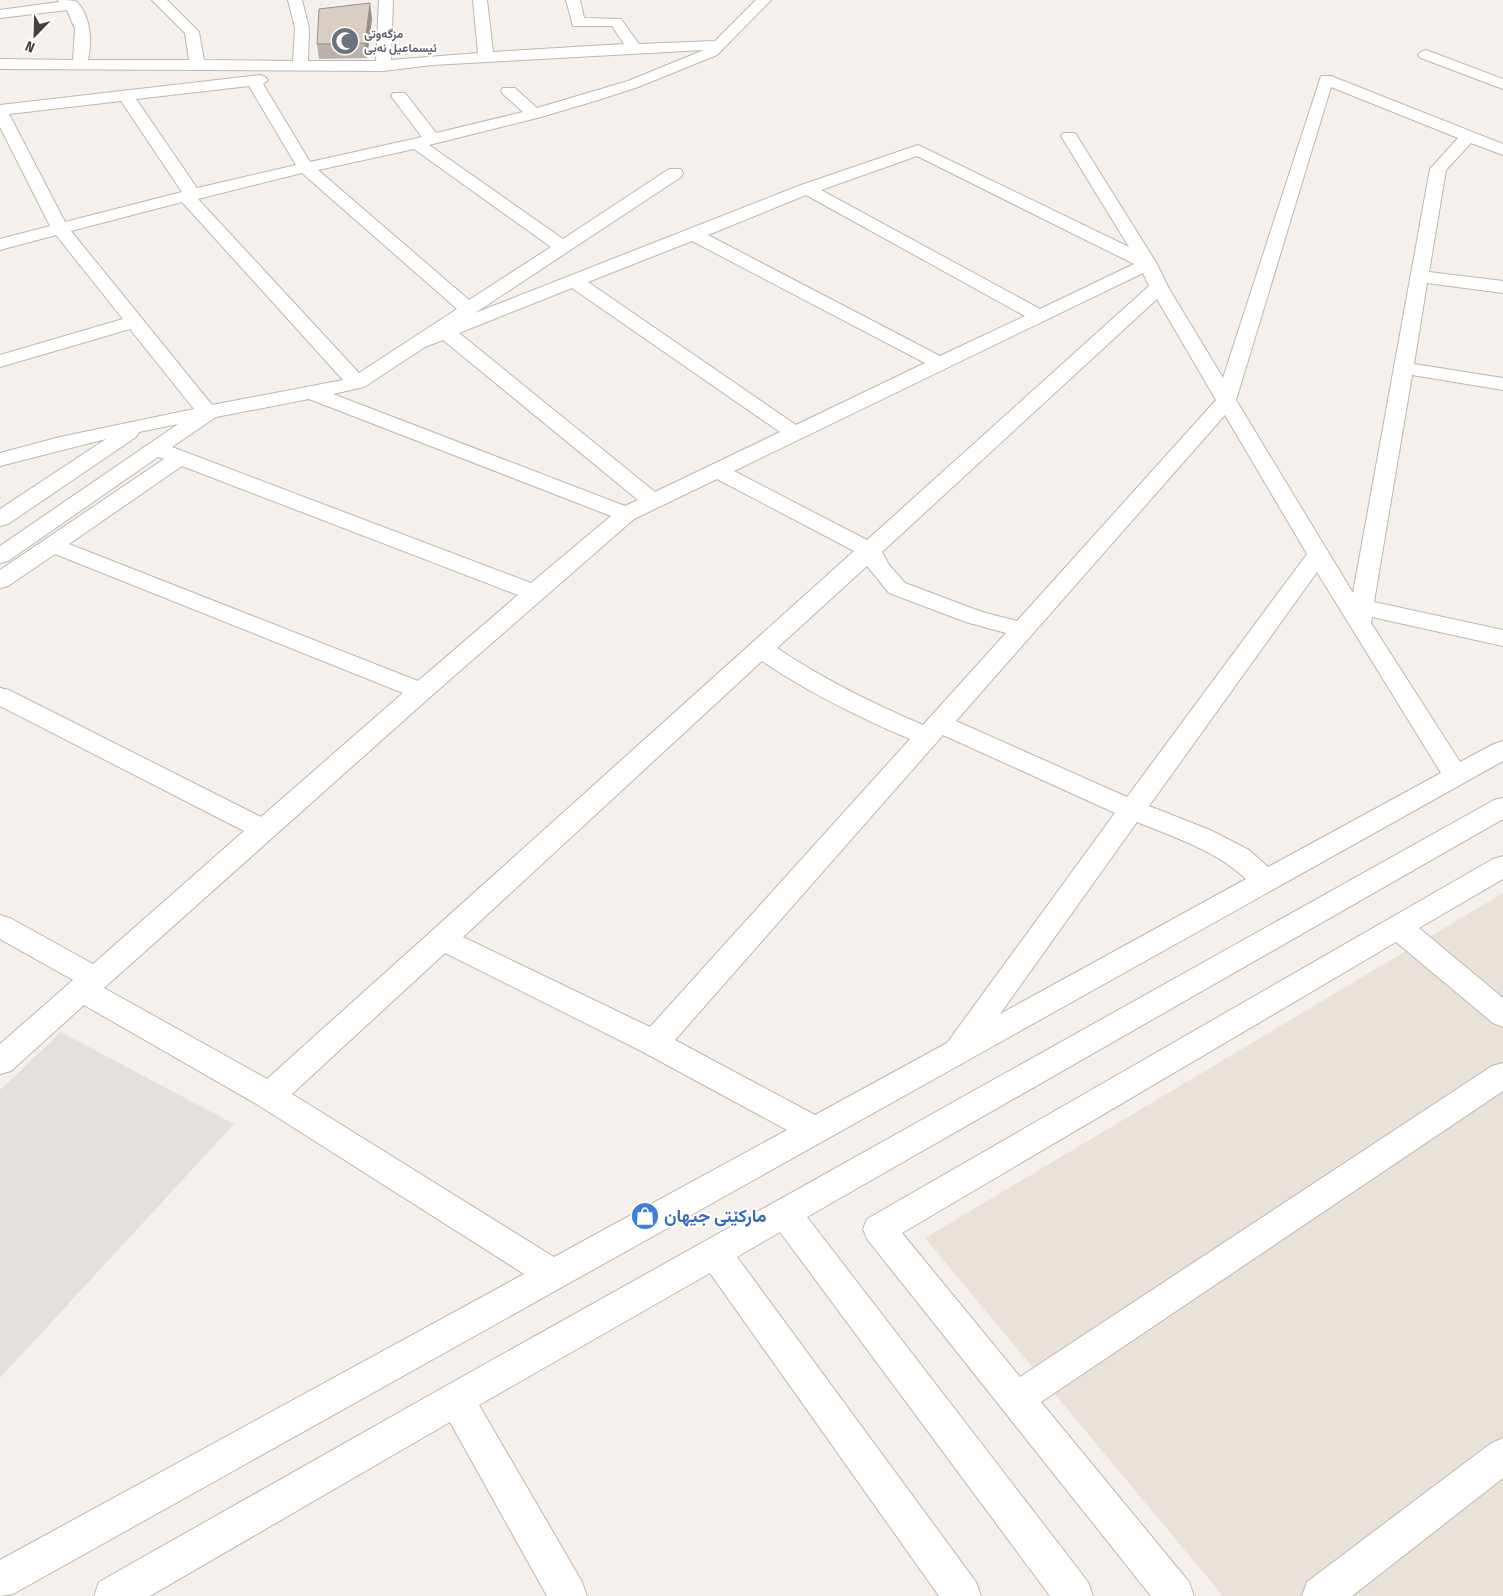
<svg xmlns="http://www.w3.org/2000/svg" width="1503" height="1596" viewBox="0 0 1503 1596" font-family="'Fira Sans Condensed',Vazirmatn,sans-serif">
<rect width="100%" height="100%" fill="#f5f0eb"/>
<polygon fill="#e9e2d9" points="1503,893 1503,1596 1223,1596 925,1238"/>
<polygon fill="#e5e0dc" points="61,1032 234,1124 0,1378 0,1090"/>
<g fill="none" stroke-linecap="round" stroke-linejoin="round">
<defs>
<g id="minor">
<path d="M58,0C63,0 73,0 77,2C91,17 92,41 88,60H189L185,33L152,0H167L199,32L204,60L293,61L295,28L288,0H302L309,28L308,61H376L379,0H393L391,60L478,53L473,0H487L493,52L624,44L612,26H573L566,0H580L584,18L621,19L639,44L715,41L756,0H771L717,55L638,87L598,100L541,117L429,145L563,239L669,169H681L683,173L681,177L475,313L801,185L918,145L1129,247L1061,136L1063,133H1075L1077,136L1157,264L1168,287L1223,378L1321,76H1331L1503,144V155L1471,143L1446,170L1429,272L1503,281V293L1427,283L1414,364L1503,378V390L1412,375L1374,602L1503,630V646L1372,617L1371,623L1460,762L1494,744L1503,741V761L13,1594L0,1596V1560L524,1274L258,1105L84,1005L11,1071L0,1074V1044L73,980L0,939V915L10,918L93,964L244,831L0,706V688L9,690L261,817L403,693L55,554L8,586L0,588V570L164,459L158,457L8,561L0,563V546L178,424L139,432L136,437L8,524L0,526V509L106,439L0,466V453L60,437L194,409L130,329L0,367V355L123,319L56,235L0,250V239L50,226L0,127V105L260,75L265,77L268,80L263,84L310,162L422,137L391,96L393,93H405L436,133L523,112L503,94L501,91L503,88H515L537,108L628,81L704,50L432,65L383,71L0,69V59L73,60L75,29L67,10L0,18V10L59,2ZM249,86L296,165L197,188L136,99ZM1331,87L1458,138L1430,169L1353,593L1236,400ZM121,101L182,192L65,222L9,114ZM414,149L551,247L469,300L318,170ZM917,156L1134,264L1040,309L821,190ZM302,173L457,309L359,373L198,199ZM806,195L1025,316L940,356L708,235ZM182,202L343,380L212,405L71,231ZM692,241L925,363L796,425L588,282ZM1143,273L1149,286L867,540L734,471ZM572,288L780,432L655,492L459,333ZM1157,299L1216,400L1017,621L982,612L905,583L889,565L882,552ZM443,340L638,500L625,506L333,394L364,387L425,347ZM309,399L611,516L531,583L172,447L216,417ZM1225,415L1307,554L1127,797L956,721ZM182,466L518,595L418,681L69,544ZM717,479L854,551L267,1079L104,988L430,697L634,519ZM867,566L889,593L966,622L1006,633L923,725C872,703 823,679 777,648ZM1317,572L1441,773L1268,867L1249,850L1210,830L1149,806ZM762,661C809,693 858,717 910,739L650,1027L463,937ZM943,735L1115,813L947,1043L815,1115L675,1040ZM1137,822C1176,838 1215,850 1246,879L1000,1014ZM445,953L643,1052L787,1130L554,1257L292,1094Z"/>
<polygon points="1426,50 1503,79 1503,89 1421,58 1418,55 1421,52"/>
<polygon points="1503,798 1503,819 807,1217 1088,1582 1093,1596 1050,1596 780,1232 737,1257 976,1582 981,1596 939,1596 710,1273 479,1405 582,1582 587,1596 547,1596 450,1422 150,1596 94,1596 99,1582 444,1387 1494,800"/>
<polygon points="1503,856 1503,879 1419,928 1503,998 1503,1027 1493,1023 1396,942 902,1233 1020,1377 1492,1066 1503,1063 1503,1091 1041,1402 1189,1582 1194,1596 1151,1596 867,1239 863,1229 867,1219 1493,859"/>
<polygon points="1503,1438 1503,1478 1352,1596 1302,1596 1307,1582 1490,1444"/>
</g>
</defs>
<use href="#minor" stroke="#c0b7ad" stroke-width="2"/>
<use href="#minor" fill="#fff" fill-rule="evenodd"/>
</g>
<polygon fill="#bbb1a8" points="372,18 367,58 319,59 317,44"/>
<polygon fill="#989088" points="370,3 372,18 367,58 365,43"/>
<polygon fill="#d9cec3" stroke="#989088" points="370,3 365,43 317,44 319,9"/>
<defs>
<symbol id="mosque-disc" viewBox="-11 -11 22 22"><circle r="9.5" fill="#6b7280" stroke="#fff"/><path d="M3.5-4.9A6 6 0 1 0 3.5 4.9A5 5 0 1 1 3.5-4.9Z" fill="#fff"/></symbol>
<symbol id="shop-disc" viewBox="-11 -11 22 22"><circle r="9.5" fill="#3f7fe0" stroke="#fff"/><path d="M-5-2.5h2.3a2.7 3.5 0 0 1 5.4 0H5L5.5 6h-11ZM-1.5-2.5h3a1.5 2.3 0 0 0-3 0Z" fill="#fff"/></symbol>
</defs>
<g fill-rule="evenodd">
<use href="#mosque-disc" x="329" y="25" width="32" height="32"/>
<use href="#shop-disc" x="629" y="1200" width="32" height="32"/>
</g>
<g text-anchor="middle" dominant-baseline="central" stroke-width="4" stroke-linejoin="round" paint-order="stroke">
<g font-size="12" font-weight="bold" fill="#5b616d" stroke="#fff" text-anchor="start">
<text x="364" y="34">مزگەوتی<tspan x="364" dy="14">ئیسماعیل نەبی</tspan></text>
</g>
<g font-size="18" font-weight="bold" fill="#366cbe" stroke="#fff" text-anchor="start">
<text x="664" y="1216">مارکێتی جیهان</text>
</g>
</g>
<g transform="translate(35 35) rotate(203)" stroke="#ffffff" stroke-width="4" paint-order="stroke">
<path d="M0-4L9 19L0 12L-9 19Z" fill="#494039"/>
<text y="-8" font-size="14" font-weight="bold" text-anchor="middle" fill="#494039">N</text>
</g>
</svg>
